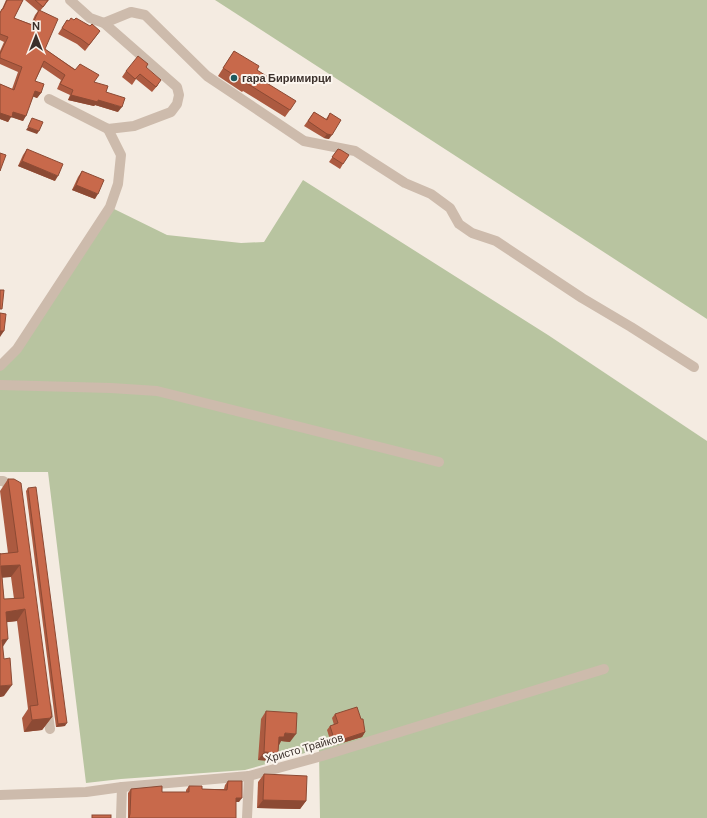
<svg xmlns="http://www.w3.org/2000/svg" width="707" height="818" viewBox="0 0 707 818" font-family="'DM Sans',sans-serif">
<rect width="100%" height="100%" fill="#f4ebe1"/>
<g fill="#b8c4a0">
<polygon points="215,0 707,0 707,319"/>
<polygon points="303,180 548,335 707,441 707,818 320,818 319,749 245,770 121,779 86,783 48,472 0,472 0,366 110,207 167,235 241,243 264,242"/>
</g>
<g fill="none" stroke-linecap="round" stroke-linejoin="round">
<g stroke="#cdbbac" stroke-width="10">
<polyline points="104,23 131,12 145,15 207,76 304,141 355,151 405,183 431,194 450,208 459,224 472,233 496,241 582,298 631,327 694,367"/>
<polyline points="49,99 108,129 134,126 171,112 177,104 179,95 177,87 104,23 90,18 70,0"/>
<polyline points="0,366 17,349 110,207 118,184 121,155 108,129"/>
<polyline points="0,385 111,388 157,391 439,462"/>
<polyline points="0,481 3,481 17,490"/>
<polyline points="47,707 50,729"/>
<polyline points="0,795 86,792 122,787 249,776 322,756 604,669"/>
<polyline points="121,818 122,787"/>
<polyline points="247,818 249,776"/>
</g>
</g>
<g fill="#ac5a40" fill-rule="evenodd">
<polygon points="6,0 23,0 14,18 31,24 35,15 38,11 25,0 49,0 40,11 45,49 94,82 106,92 118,112 95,105 94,106 68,100 70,95 57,89 61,80 42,67 35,81 41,93 37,98 33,96 23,121 11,117 8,122 0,119 0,84 12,89 18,72 0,64 0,51 4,42 0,40 0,12 2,9"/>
<polygon points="67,20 69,21 90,26 100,31 85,51 77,44 58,34"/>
<polygon points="234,51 257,70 265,82 290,110 285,117 243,91 242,92 218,76"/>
<polygon points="148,64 146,67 158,85 152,92 136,79 132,85 122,77 126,71"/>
<polygon points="314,112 326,119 330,113 329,139 324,138 304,126"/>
<polygon points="27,149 55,181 18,166 23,155"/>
<polygon points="338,149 343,164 340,169 329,162"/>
<polygon points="82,171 95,199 72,190 78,177"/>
<path d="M8,479L52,717L42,730L24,732L22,718L28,709L17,621L7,622L3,647L4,696L0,697V553V554L8,553L0,491ZM2,577H11L14,599H4Z"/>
<polygon points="28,488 65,726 56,727 26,491"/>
<polygon points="266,711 290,742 281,741 279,745 273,761 258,760 261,719"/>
<polygon points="335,714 365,732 362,737 332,746 327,730 330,726 334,725 332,718"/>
<polygon points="264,774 306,801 300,809 257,808 258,782"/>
<polygon points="228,781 239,802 236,802 236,818 128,818 128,793 131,789 162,792 186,792 186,790 189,786 202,789 224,789 225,785"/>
</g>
<g fill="#8c4a34">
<polygon points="35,91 41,93 37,98 31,96"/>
<polygon points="71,95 98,100 122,107 118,112 95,105 94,106 68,100"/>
<polygon points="13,112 26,116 23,121 11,117 8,122 0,119 0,113"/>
<polygon points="28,127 39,131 37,134 26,130"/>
<polygon points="327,134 332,135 329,139 324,138"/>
<polygon points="22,161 58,176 55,181 18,166"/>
<polygon points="76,185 98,194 95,199 72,190"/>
<polygon points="0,331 4,331 0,337"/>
<polygon points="20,565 11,577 0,578 1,566"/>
<polygon points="25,609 17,621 0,623 6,612"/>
<polygon points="8,639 0,651 2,640"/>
<polygon points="12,685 4,696 0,697 0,686"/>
<polygon points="52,717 42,730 24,732 32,720"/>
<polygon points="67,723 65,726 56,727 58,724"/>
<polygon points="365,732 362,737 332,746 335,742"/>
<polygon points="285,733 296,734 290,742 281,741 279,745 279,737"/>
<polygon points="264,752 278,753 273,761 258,760"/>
<polygon points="236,798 242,798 239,802 233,802"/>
<polygon points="263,800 306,801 300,809 257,808"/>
</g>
<g fill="#c8694b" stroke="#8c4a34" fill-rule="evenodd">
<polygon points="7,0 23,0 14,18 32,25 39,10 58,19 45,49 75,70 80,64 99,75 94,82 108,86 106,92 125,98 122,107 98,100 98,102 71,95 73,90 60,84 65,75 44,61 35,81 44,84 41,93 35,91 26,116 13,112 12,117 0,113 0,84 14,90 22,67 0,58 0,54 8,37 0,34 0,13 2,9 3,9"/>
<polygon points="35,0 48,0 43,7"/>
<polygon points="71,18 74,20 76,18 90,26 92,24 100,31 89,45 81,39 62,28 67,20 69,21"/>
<polygon points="234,51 259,66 257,70 268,77 265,82 296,101 290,110 248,84 223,68"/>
<polygon points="138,56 148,64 146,67 161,80 156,87 140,74 135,79 126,71"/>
<polygon points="314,112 327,120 330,113 341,120 332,135 327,134 308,121"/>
<polygon points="32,118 43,122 39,131 28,127"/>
<polygon points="27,149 63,164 58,176 22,161"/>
<polygon points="338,149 341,150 349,155 343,164 332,157"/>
<polygon points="0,153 6,155 0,171"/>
<polygon points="82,171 104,180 98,194 76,185"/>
<polygon points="0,290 4,290 2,309 0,309"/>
<polygon points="0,313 6,314 4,331 0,331"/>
<path d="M8,479H14L21,483L52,717H50L51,718L32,720L30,706L38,705L25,609L6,612L8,639L2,640L4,659L10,658L12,685L0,686V553V554L18,552ZM20,565L24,598L4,599L1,566Z"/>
<polygon points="36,487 67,723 58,724 28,488"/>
<polygon points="357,707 361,719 363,719 365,732 335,742 330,726 338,723 335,714"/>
<polygon points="266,711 297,713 296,734 285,733 284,737 279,737 278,753 264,752"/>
<polygon points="264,774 307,776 306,801 263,800"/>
<polygon points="228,781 242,781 242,798 236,798 236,818 129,818 130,814 131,789 162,786 162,792 189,792 189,786 202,786 202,789 227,790"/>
<rect x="92" y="815" width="19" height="3"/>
</g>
<circle fill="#1f5a5e" stroke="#fbf5ee" stroke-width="1.5" cx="234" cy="78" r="4"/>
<g text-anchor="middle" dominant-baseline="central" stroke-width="4" stroke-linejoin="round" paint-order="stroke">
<g font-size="11" font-weight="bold" fill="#3b302b" stroke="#fbf5ee" text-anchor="start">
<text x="242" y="78">гара Биримирци</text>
</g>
<g font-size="11" fill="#3b302b" stroke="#fbf5ee">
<text transform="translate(304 748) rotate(-16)">Христо Трайков</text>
</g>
</g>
<g transform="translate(36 36)" stroke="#fbf5ee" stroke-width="3" paint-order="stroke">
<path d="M0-3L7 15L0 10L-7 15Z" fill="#3b302b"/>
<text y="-6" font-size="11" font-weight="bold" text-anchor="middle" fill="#3b302b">N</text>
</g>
</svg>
